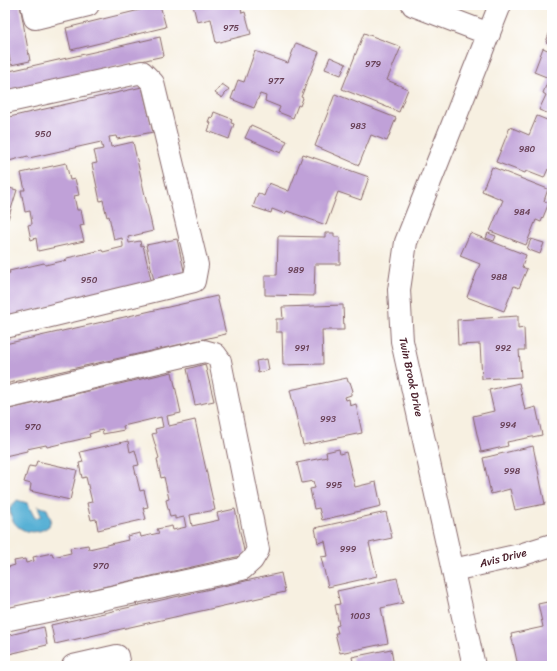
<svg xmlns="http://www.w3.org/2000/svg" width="557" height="671" viewBox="0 0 557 671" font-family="Sriracha,sans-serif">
<rect width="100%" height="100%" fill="#fff"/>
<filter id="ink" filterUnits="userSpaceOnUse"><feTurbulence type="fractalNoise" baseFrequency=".025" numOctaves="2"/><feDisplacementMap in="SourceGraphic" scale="8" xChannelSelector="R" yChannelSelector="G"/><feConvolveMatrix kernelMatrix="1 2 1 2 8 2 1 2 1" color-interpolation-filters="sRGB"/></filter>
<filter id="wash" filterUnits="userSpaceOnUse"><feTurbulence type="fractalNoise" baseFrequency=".012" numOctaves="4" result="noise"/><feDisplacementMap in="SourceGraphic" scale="16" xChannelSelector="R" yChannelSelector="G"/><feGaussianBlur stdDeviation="0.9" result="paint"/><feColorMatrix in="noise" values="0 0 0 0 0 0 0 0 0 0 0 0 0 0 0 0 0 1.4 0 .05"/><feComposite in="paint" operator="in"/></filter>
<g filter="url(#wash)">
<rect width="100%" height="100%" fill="#f7f0e1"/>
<path fill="#58b1d5" stroke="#516880" d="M17,500L27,503L35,518L41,516L38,506L47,509L51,519L49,526C33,539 9,529 10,508Z"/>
<g id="blocks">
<g fill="#c0a1d8">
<polygon points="5,5 20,5 30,61 11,65 5,37"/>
<polygon points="160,5 166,27 71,50 66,28"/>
<polygon points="193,5 240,5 242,13 245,12 251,34 216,43 211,19 197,22"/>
<polygon points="552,26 552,45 546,42"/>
<polygon points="364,33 401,47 387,80 408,89 399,112 342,89"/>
<polygon points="160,37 164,56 5,91 5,72"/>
<polygon points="296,43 319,52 301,97 303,98 300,106 298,105 293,118 278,112 280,107 265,101 266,96 260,94 254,108 231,99 238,80 244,82 255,51 288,63"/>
<polygon points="543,48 552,52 552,115 539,110 546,95 543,93 549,78 534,72"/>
<polygon points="330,57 346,64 341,75 325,69"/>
<polygon points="222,84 229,89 222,98 215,93"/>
<polygon points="142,87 153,132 117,139 116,136 109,137 111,147 133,142 153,231 128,237 129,243 140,241 141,246 143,245 152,284 5,317 5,274 10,273 9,271 44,263 45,265 67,260 67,258 102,250 103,252 123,247 123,245 122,238 114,240 109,216 107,217 103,200 100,201 92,164 97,163 94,151 103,149 101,142 29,158 28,156 5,162 5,118"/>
<polygon points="335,94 396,118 387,141 371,135 359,165 315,146"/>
<polygon points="214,112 232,119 231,123 234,124 229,139 208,131 211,123 208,122 210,117 212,118"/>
<polygon points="537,116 552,122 552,171 548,169 544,178 526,171 525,173 496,162 510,127 529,135"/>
<polygon points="251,125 287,141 281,153 245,138"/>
<polygon points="303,154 369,177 361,200 338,192 326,225 287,211 285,214 272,209 271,213 253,207 258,193 264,196 269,183 289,191"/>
<polygon points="66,163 70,180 75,179 79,195 74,196 77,210 81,210 84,225 80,226 84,241 38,251 36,238 31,240 28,225 32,224 30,211 25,212 21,190 25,190 21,173"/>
<polygon points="492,167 548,189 544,201 549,203 541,222 536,220 526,245 490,231 503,200 482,191"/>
<polygon points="5,187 17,190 8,219 5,218"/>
<polygon points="325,233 334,233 334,237 340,237 340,264 315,264 314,296 265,295 265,275 277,275 278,236 325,237"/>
<polygon points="470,233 526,255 522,267 527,269 519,288 514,286 504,311 467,297 480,264 460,256"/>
<polygon points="488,233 496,236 494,241 486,238"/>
<polygon points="177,239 185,275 154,281 146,245"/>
<polygon points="531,239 544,243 540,254 527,249"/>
<polygon points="217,296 226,334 5,384 5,344"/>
<polygon points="343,305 344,330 322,330 323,364 283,365 282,332 276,332 276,319 283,319 282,307"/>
<polygon points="518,316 518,329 524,328 525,350 519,350 521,377 482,379 480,344 458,345 457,320"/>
<polygon points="267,359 269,370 258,373 256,361"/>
<polygon points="205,364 214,401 195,405 187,369"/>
<polygon points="172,372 181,413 167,416 169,426 195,420 215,510 190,515 192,526 219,520 217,513 235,509 245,555 5,609 5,568 15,565 14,561 25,559 26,563 34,561 33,557 52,553 53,557 71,553 70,548 88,545 89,549 128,540 127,536 140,533 141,537 159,533 157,529 172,526 173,530 186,527 184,517 175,519 175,516 170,517 166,500 169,499 164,477 161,478 157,459 159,458 152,434 156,433 155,429 163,427 161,417 123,426 124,430 103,434 102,430 89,434 90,437 47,447 46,445 27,449 27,451 5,456 5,410"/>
<polygon points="347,378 348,382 350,382 353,391 351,392 351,395 345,397 346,400 349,399 350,406 356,404 362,433 303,445 290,390"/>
<polygon points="519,383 525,410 536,407 542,435 507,442 508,446 481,452 473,416 494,411 489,390"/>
<polygon points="128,441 130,452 135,450 139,465 134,466 140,491 144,490 148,507 143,508 146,519 98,530 96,519 91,520 87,503 92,502 86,477 82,478 79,463 83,462 80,452"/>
<polygon points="533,446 545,504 515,510 510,489 491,494 483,458"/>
<polygon points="339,449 340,454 346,452 355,487 376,482 381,506 322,520 319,508 314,509 310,489 315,488 313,481 302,483 297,463 327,457 326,452"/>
<polygon points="37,461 77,470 70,500 30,491 31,484 24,482 29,466 35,467"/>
<polygon points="386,512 392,538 369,543 377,576 328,587 321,557 328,556 325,541 318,543 315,528"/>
<polygon points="281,573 285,592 55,644 51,625"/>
<polygon points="397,578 403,603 381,608 388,643 340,653 335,633 338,633 336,626 339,625 335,605 340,604 337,591"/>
<polygon points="552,601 552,666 546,665 518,666 511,634 543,627 538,604"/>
<polygon points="44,627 47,645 5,655 5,636"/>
<polygon points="391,649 394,666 354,666 352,657"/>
</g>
</g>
</g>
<g filter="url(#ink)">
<use href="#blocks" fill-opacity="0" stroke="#87686b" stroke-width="1"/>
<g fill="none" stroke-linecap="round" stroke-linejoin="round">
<defs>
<g id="minor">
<polyline points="32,5 35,18 88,5"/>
<polyline points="413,5 489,34"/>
<polyline points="5,102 142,72 153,83 197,265 194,281 5,327"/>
<polyline points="5,398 204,351 215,354 220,361 258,550 252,560 242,569 5,620"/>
<polyline points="453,570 520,555 552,545"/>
<polyline points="73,666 117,656 119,666"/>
<polyline points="474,666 402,341 399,290 406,242 500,5"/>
</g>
</defs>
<use href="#minor" stroke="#87686b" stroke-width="24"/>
<use href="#minor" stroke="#fff" stroke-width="22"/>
</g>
</g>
<g text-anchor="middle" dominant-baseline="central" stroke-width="4" stroke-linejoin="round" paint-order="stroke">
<g font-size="9" fill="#684056">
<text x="231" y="28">975</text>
<text x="373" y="64">979</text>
<text x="276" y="81">977</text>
<text x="358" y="126">983</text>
<text x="43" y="134">950</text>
<text x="527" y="149">980</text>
<text x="522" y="212">984</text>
<text x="296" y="270">989</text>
<text x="499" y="277">988</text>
<text x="89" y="280">950</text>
<text x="302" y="348">991</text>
<text x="503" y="348">992</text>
<text x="328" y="419">993</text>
<text x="508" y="425">994</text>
<text x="33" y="427">970</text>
<text x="512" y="471">998</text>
<text x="334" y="485">995</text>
<text x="348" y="549">999</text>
<text x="101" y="566">970</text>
<text x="360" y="616">1003</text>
</g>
<g font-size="11" fill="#4a1f2b" stroke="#fff">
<text transform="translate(411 377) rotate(78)">Twin Brook Drive</text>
<text transform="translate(503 558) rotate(-14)">Avis Drive</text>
</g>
</g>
<rect width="557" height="671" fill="none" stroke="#fff" stroke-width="20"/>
</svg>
